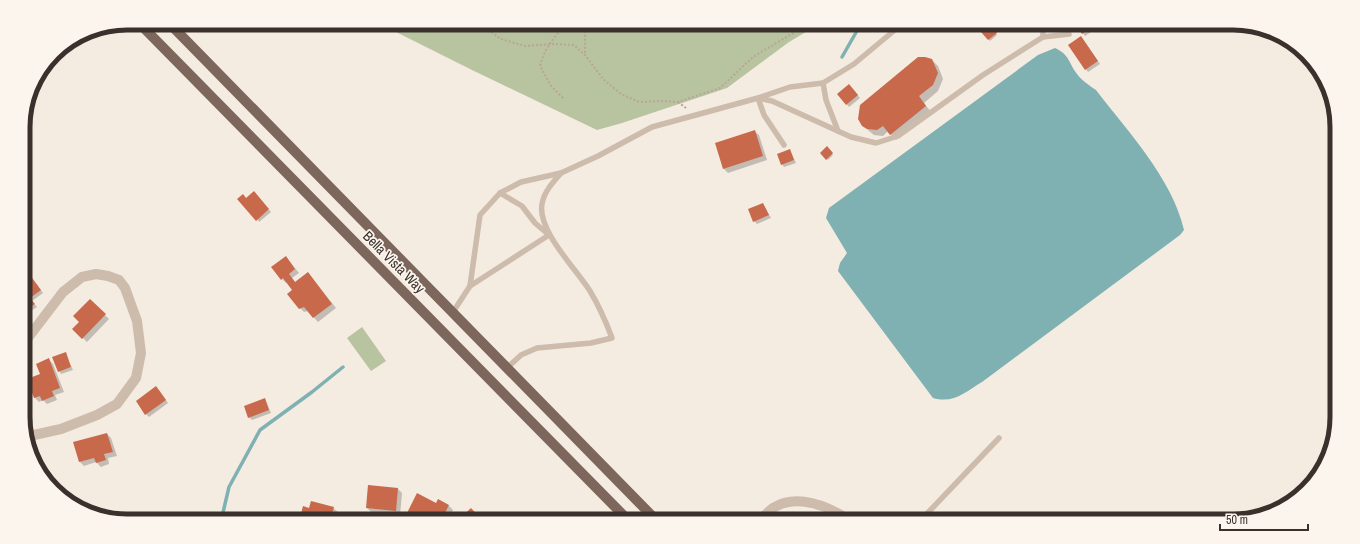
<svg xmlns="http://www.w3.org/2000/svg" width="1360" height="544" viewBox="0 0 1360 544" font-family="'Archivo Narrow',sans-serif">
<rect width="100%" height="100%" fill="#f4ebe1"/>
<g fill="#b8c4a0">
<polygon points="378,23 821,23 789,42 727,88 622,123 597,130 472,70"/>
<polygon points="362,327 386,361 371,371 347,338"/>
</g>
<path fill="#7fb0b2" d="M1055,48C1070,55 1068,62 1077,74C1082,81 1089,85 1096,90C1128,132 1172,178 1184,230L1180,235L982,382C965,392 954,404 933,398L838,271L840,263L847,253L826,218L829,208L1038,55Z"/>
<g fill="#0003">
<polygon points="978,23 988,23 997,35 990,41"/>
<polygon points="1075,23 1089,23 1094,30 1085,36"/>
<polygon points="1083,40 1100,64 1088,72 1069,45"/>
<polygon points="932,60 938,66 943,79 938,91 924,103 931,112 896,140 888,131 883,136 874,135 869,131 863,125"/>
<polygon points="852,88 860,98 849,107 839,94"/>
<polygon points="754,131 759,135 767,160 728,173 724,169 716,144"/>
<polygon points="827,148 833,155 828,160 821,153"/>
<polygon points="790,150 796,163 784,167 782,164"/>
<polygon points="256,195 271,212 259,222 246,199"/>
<polygon points="763,204 771,218 757,224 754,221"/>
<polygon points="290,262 299,273 292,278 296,283 312,278 336,308 318,322 308,311 304,312 300,308 294,290 288,282 286,283 282,279"/>
<polygon points="27,272 43,293 32,301 37,307 26,314 24,312 24,280"/>
<polygon points="90,300 109,319 87,342 74,329 81,322"/>
<polygon points="65,353 73,370 61,374 53,358"/>
<polygon points="49,360 53,364 64,392 55,395 57,400 47,404 43,400 39,402 35,398"/>
<polygon points="159,390 168,403 149,417 146,414"/>
<polygon points="265,399 271,413 252,420 249,417"/>
<polygon points="107,434 111,438 117,456 108,458 109,464 101,467 96,462 84,466 80,462 74,443"/>
<polygon points="369,486 398,489 402,493 400,515 371,512 367,508"/>
<polygon points="437,505 449,506 453,510 447,521 409,521 406,517"/>
<polygon points="333,508 338,512 335,521 300,521 310,509"/>
</g>
<g fill="none" stroke-linecap="round" stroke-linejoin="round">
<g stroke="#7fb0b2" stroke-width="3.5">
<polyline points="842,57 858,29 864,23"/>
<polyline points="221,521 229,487 260,430 312,392 343,367"/>
</g>
</g>
<g fill="#c8694b">
<polygon points="976,23 990,23 981,29"/>
<polygon points="1074,23 1089,23 1092,27 1082,34"/>
<polygon points="991,24 997,33 988,40 981,32"/>
<polygon points="1081,36 1098,61 1085,70 1068,45"/>
<polygon points="918,57 925,57 932,59 938,73 933,85 919,96 926,106 890,135 883,126 877,130 867,129 862,126 858,119 860,105"/>
<polygon points="849,84 858,95 846,105 837,94"/>
<polygon points="755,130 763,156 723,169 715,143"/>
<polygon points="827,146 833,153 826,160 820,153"/>
<polygon points="790,149 794,160 781,165 777,154"/>
<polygon points="254,191 269,209 256,221 237,199 243,194 246,198"/>
<polygon points="763,203 769,215 753,222 748,209"/>
<polygon points="286,256 295,269 289,274 295,282 308,272 332,304 313,318 304,307 299,309 287,294 292,290 283,278 281,280 271,267"/>
<polygon points="27,271 41,290 30,298 35,304 24,311 24,273"/>
<polygon points="90,299 106,314 82,339 72,329 79,322 73,316"/>
<polygon points="66,352 71,367 58,372 52,357"/>
<polygon points="49,358 60,388 52,391 54,396 42,401 40,396 34,398 27,379 40,374 36,364"/>
<polygon points="156,386 166,400 145,415 136,401"/>
<polygon points="265,398 269,410 248,418 244,406"/>
<polygon points="107,433 113,452 104,454 106,460 96,463 94,458 79,462 73,442"/>
<polygon points="368,485 398,488 396,511 366,508"/>
<polygon points="417,493 436,503 438,499 449,505 441,521 411,521 405,517"/>
<polygon points="311,501 334,507 330,521 299,521 303,506 309,508"/>
<polygon points="471,508 483,521 457,521"/>
</g>
<g fill="none" stroke-linecap="round" stroke-linejoin="round">
<g stroke="#b9a596" stroke-width="2" stroke-dasharray="2 2" stroke-linecap="butt">
<polyline points="478,23 501,39 525,46 553,44 574,45 585,55 603,79 621,94 639,102 663,101 678,102 720,88 753,57 810,23"/>
<polyline points="583,23 585,30 585,55"/>
<path d="M563,98L551,86L540,66C544,49 555,35 568,23"/>
<polyline points="678,102 686,108"/>
</g>
<g stroke="#cdbbac" stroke-width="5.5">
<polyline points="1043,37 1069,34"/>
<polyline points="823,83 826,100 838,131"/>
<polyline points="784,145 764,115 758,98 790,87 823,83 854,64 896,29 891,23"/>
<polyline points="470,286 549,235 535,223 522,206 500,193"/>
<polyline points="453,312 470,286 480,215 500,193 521,182 561,173 598,156 652,127 758,98 772,101 851,137 876,143 898,136 983,75 1043,37 1043,23"/>
<path d="M507,368L521,355L537,348L591,343L612,338C606,322 599,306 590,291C576,269 537,230 542,204C544,192 553,182 561,173"/>
<polyline points="920,521 999,438"/>
</g>
<g stroke="#cdbbac" stroke-width="10">
<polyline points="24,343 63,292 82,277 96,274 108,276 119,280 125,288 137,321 141,353 136,378 117,404 97,415 61,429 25,437"/>
<path d="M759,521C763,517 768,512 773,508C797,493 829,506 850,521"/>
</g>
<g stroke="#7d675c" stroke-width="10">
<polyline points="139,23 629,521"/>
<polyline points="169,23 657,521"/>
</g>
</g>
<g text-anchor="middle" dominant-baseline="central" stroke-width="3.5" stroke-linejoin="round" paint-order="stroke">
<g font-size="14" fill="#3b302b" stroke="#fbf5ee">
<text transform="translate(394 262) rotate(45)">Bella Vista Way</text>
</g>
</g>
<path d="M0 0H1360V544H0ZM127 30H1233A97 97 0 0 1 1330 127V417A97 97 0 0 1 1233 514H127A97 97 0 0 1 30 417V127A97 97 0 0 1 127 30Z" fill="#fbf5ee" fill-rule="evenodd"/>
<path fill="none" stroke="#3b302b" stroke-width="5" d="M127 30H1233A97 97 0 0 1 1330 127V417A97 97 0 0 1 1233 514H127A97 97 0 0 1 30 417V127A97 97 0 0 1 127 30Z"/>
<path d="M1220 524v6h88v-6" fill="none" stroke="#3b302b" stroke-width="2"/>
<text x="1226" y="524" font-size="12" fill="#3b302b" stroke="#fbf5ee" stroke-width="3" paint-order="stroke">50 m</text>
</svg>
